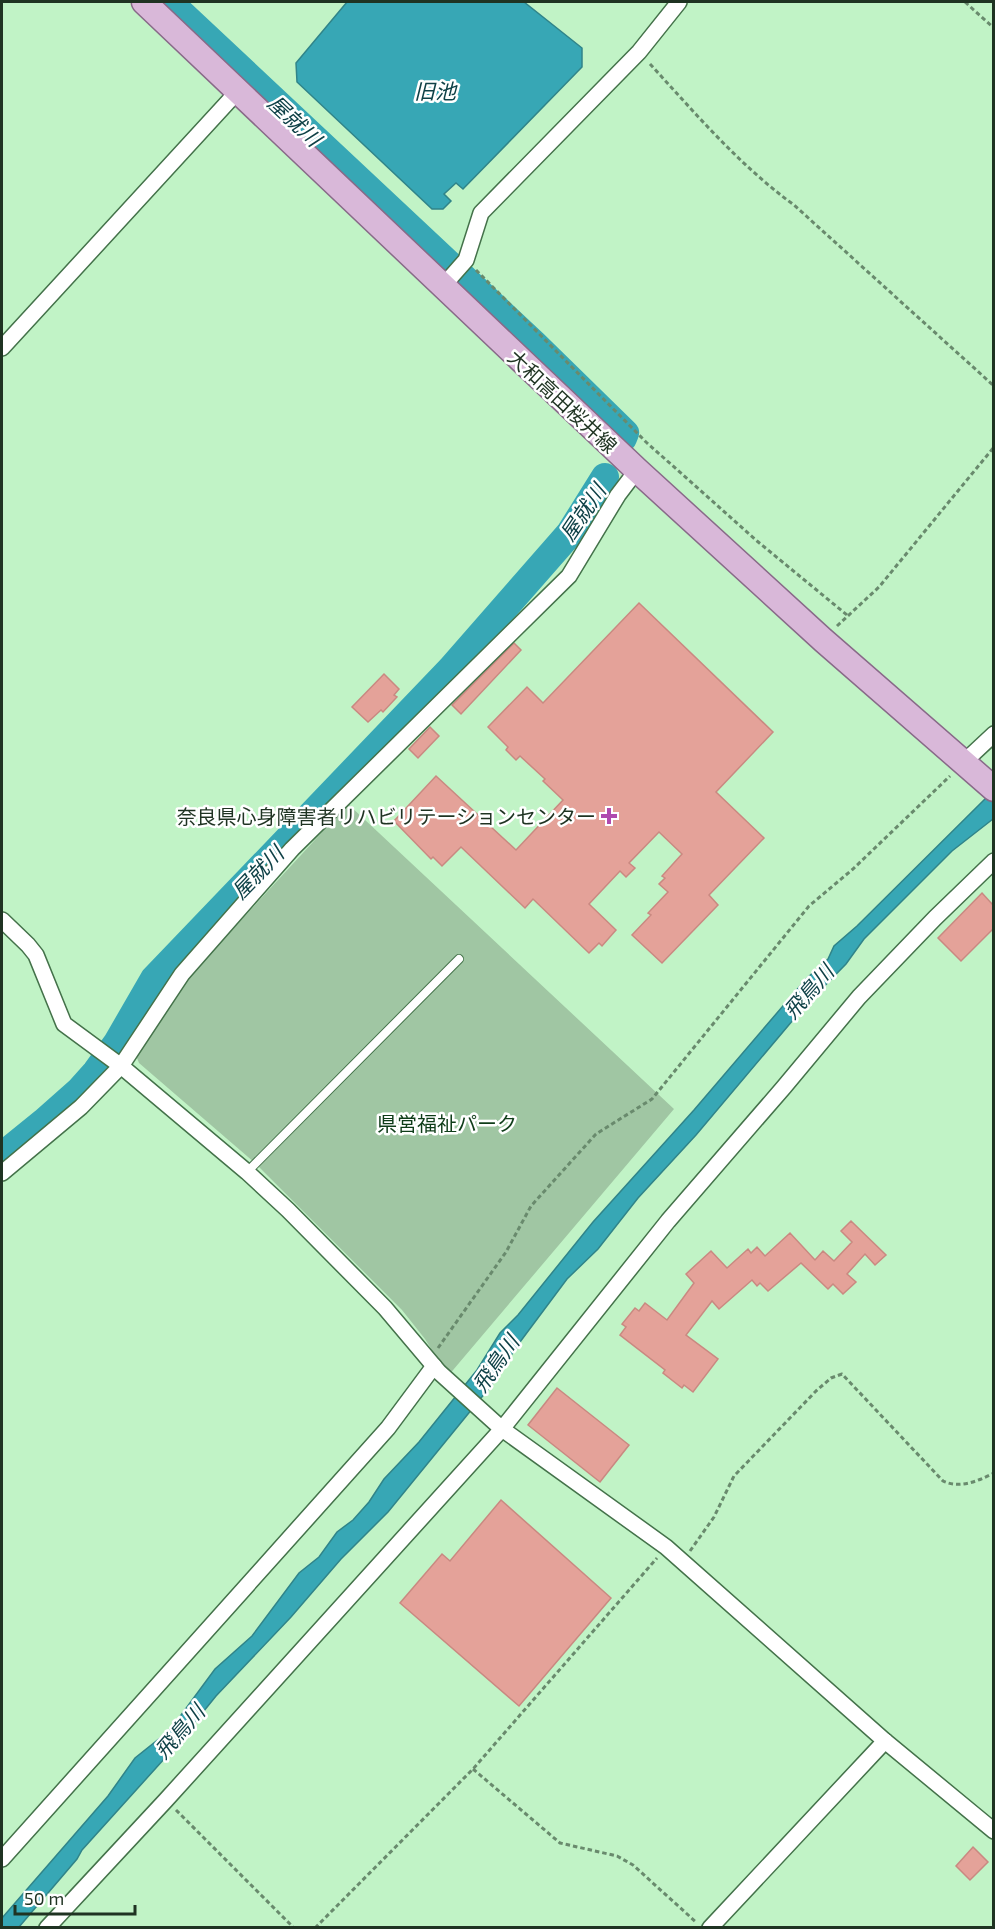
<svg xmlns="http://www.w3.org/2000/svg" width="995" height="1929" viewBox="0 0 995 1929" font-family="'Exo 2','Noto Sans JP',sans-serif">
<rect width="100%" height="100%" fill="#c1f3c6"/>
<polygon fill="#a0c6a3" points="348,804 674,1109 448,1376 425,1339 402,1310 255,1163 139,1063 135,1053 185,981"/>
<g fill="#37a7b5" stroke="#308489" stroke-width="1.5">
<polygon points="347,2 524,2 582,48 582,67 463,189 456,183 444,194 451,201 443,209 432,209 297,82 296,63"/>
<polygon points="993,791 993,819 952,851 864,939 846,964 804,1007 696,1135 638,1198 598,1249 567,1279 520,1342 490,1387 388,1512 341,1559 291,1617 216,1696 174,1748 82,1850 77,1859 19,1927 2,1928 2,1918 108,1796 135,1758 170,1730 215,1669 252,1636 299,1573 319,1557 337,1532 353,1520 369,1502 384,1479 419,1442 477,1370 500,1333 518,1315 593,1222 694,1110 806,979 828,959 834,946 857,926"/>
</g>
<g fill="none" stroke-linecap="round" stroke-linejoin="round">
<g stroke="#37a7b5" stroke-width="28">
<polyline points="169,2 534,344 625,433 623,438"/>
<polyline points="2,1156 44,1122 79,1091 96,1072 117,1043 154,979 451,669 570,533 605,477"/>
</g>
</g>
<g fill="#e4a299" stroke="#c98981" stroke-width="1.5">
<polygon points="639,603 773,732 716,792 764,838 709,895 718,905 662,963 632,935 651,915 648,913 668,892 659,884 665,878 662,876 682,854 659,832 629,863 635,868 626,877 620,871 589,904 616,930 602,946 599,943 589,953 533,899 525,908 461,847 442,866 433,857 431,859 394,821 436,776 516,850 563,800 543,781 545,779 520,756 516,760 506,750 508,747 488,727 527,687 543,703"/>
<polygon points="514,643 521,650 461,714 452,705"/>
<polygon points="384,674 399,689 394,695 397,697 383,712 381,710 368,722 352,707"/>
<polygon points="430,727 439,736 418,758 409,749"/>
<polygon points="982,893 993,905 993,929 961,961 938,938"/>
<polygon points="851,1221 886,1255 875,1265 865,1254 847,1274 856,1282 843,1294 833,1284 828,1289 801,1263 768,1291 760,1283 757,1286 752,1280 719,1309 712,1301 686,1335 718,1359 693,1392 684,1385 682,1388 663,1373 665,1370 620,1335 626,1327 622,1324 635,1308 639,1311 645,1303 667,1320 694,1283 686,1274 711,1251 727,1268 748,1249 751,1253 757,1247 765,1256 790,1233 815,1260 823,1251 834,1261 852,1242 841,1231"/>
<polygon points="557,1388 629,1445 600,1482 528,1425"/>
<polygon points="501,1500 611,1598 519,1706 400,1603 442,1554 450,1561"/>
<polygon points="973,1847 988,1862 970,1880 956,1866"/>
</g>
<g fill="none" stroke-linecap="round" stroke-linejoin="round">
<defs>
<polyline id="service" points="247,1172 459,959"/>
<g id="minor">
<polyline points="443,286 466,260 481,213 639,52 679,2"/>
<polyline points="2,348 238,91"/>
<polyline points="964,762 994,734"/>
<polyline points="2,920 28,945 36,955 64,1024 121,1066 247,1172 288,1210 385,1308 439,1372 502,1429 666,1547 885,1741 994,1831"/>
<polyline points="2,1173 81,1107 121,1066 182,974 292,849 569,576 618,495 637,470"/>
<polyline points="2,1859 388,1428 434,1366"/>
<polyline points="47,1928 166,1800 502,1429 668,1221 784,1087 859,997 935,918 994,861"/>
<polyline points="710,1928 885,1741"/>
</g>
<polyline id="primary" points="144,2 637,470 823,640 994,789"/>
</defs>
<use href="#service" stroke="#44724a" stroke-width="10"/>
<use href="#minor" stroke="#44724a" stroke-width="18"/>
<use href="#primary" stroke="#886a88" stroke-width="27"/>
<g stroke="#698a6d" stroke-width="3" stroke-dasharray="4.5 3" stroke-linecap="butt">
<polyline points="965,2 994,28"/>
<path d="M650,64C696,114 739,165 794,205L994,386"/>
<polyline points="476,270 646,442 757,541 847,615"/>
<polyline points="837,626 879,587 994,447"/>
<polyline points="438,1348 506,1252 531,1206 596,1134 652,1099 809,906 853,869 950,776"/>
<path d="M690,1551L714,1517L734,1476L816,1391L831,1378L842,1374L943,1481C960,1489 978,1481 994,1473"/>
<polyline points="473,1769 560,1843 617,1856 633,1865 697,1923"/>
<polyline points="176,1810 294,1928"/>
<polyline points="315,1928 473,1769 657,1558"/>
</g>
<use href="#service" stroke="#fff" stroke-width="8"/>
<use href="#minor" stroke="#fff" stroke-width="15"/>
<use href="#primary" stroke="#d9b8d9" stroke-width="24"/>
</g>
<path fill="#af4aaf" stroke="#fff" stroke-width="2" d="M606 807h6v6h6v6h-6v6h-6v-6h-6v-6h6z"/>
<g text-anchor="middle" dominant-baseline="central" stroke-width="5" stroke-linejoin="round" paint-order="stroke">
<g font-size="20" fill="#1f3322" stroke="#fff">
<text transform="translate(563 401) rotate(43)">大和高田桜井線</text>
</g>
<g font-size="20" fill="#1f3322" stroke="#fff" text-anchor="end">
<text x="596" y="816">奈良県心身障害者リハビリテーションセンター</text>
</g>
<g font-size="20" fill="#0e3c18" stroke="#fff">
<text x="447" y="1123">県営福祉パーク</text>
</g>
<g font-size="21" font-style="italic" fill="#0f4147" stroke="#fff">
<text x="435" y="90">旧池</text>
<text transform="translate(295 120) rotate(43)">屋就川</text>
<text transform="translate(582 512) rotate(-56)">屋就川</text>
<text transform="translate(257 872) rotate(-46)">屋就川</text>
<text transform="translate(808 991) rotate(-49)">飛鳥川</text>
<text transform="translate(495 1363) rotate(-55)">飛鳥川</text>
<text transform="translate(179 1731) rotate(-49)">飛鳥川</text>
</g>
</g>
<rect width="995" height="1929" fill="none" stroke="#1f3322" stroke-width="6"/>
<path d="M15 1905v9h120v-9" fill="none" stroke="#1f3322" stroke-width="3"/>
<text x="24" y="1905" font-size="18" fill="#1f3322" stroke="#ffffff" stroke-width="4.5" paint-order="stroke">50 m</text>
</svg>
